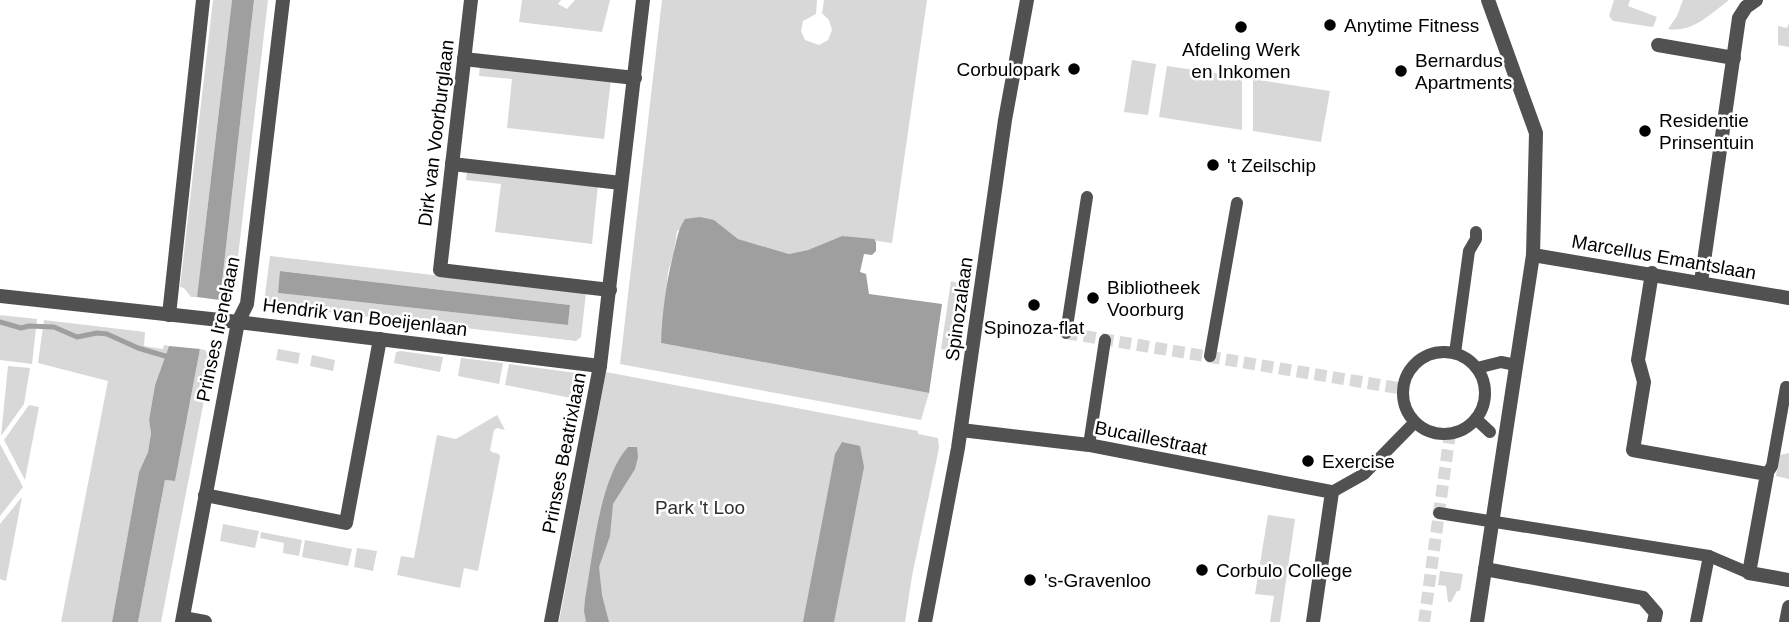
<svg xmlns="http://www.w3.org/2000/svg" width="1789" height="622" viewBox="0 0 1789 622" font-family="Arial,sans-serif">
<rect width="100%" height="100%" fill="#fff"/>
<g fill="#d8d8d8" fill-rule="evenodd">
<polygon points="213,0 232,0 197,297 191,297 184,288 180,287"/>
<polygon points="254,0 268,0 234,291 225,300 220,300"/>
<polygon points="522,0 561,0 558,4 567,9 575,0 610,0 602,32 519,22"/>
<polygon points="662,0 817,0 816,14 803,21 801,31 805,40 819,45 828,40 832,30 829,20 822,13 824,0 927,0 892,243 842,236 808,250 789,254 738,239 714,220 677,231 674,252 668,272 661,343 929,393 921,420 620,364"/>
<polygon points="1614,0 1630,0 1628,6 1657,17 1653,27 1613,21 1609,16"/>
<path d="M1683,0H1729C1710,14 1693,33 1668,29L1677,16Z"/>
<polygon points="1789,23 1789,47 1778,45 1778,26 1787,28"/>
<polygon points="1132,60 1156,64 1148,115 1124,112"/>
<polygon points="480,65 611,79 604,139 507,128 512,79 479,76"/>
<polygon points="1167,66 1242,77 1242,130 1159,117"/>
<polygon points="1253,79 1330,91 1321,142 1253,131"/>
<polygon points="467,171 598,184 592,244 495,232 501,184 466,180"/>
<path d="M270,256L586,293L581,337L576,341L268,305L264,302ZM281,271L570,305L568,325L278,293Z"/>
<polygon points="951,281 958,283 948,351 941,349"/>
<polygon points="0,315 37,319 32,364 0,360"/>
<polygon points="44,320 145,332 144,346 163,349 164,345 169,346 155,385 149,420 151,433 148,452 139,472 112,622 61,622 108,381 38,363"/>
<polygon points="200,349 205,350 212,359 161,622 138,622 165,480 175,481"/>
<polygon points="278,349 300,353 298,364 276,360"/>
<polygon points="401,351 443,357 440,372 394,363 396,352"/>
<polygon points="312,355 335,360 333,371 310,366"/>
<polygon points="461,358 503,363 499,384 458,376"/>
<polygon points="509,364 576,373 571,398 505,385"/>
<polygon points="8,366 30,368 24,404 1,436"/>
<polygon points="606,372 918,431 918,434 938,438 939,448 912,576 905,622 559,622"/>
<polygon points="29,405 39,407 25,480 4,440"/>
<polygon points="497,415 505,430 497,428 494,430 490,450 492,452 499,454 500,457 478,571 464,568 460,588 397,575 401,556 414,558 437,435 456,439"/>
<polygon points="0,444 23,487 0,516"/>
<polygon points="1789,453 1789,479 1776,476 1780,455"/>
<polygon points="22,497 6,581 0,579 0,524"/>
<polygon points="1268,515 1295,519 1280,622 1270,622 1274,596 1255,594"/>
<polygon points="223,524 259,531 255,548 220,541"/>
<polygon points="261,532 302,540 299,556 283,553 284,543 260,538"/>
<polygon points="305,540 352,549 348,566 302,557"/>
<polygon points="357,548 377,551 373,571 354,567"/>
<polygon points="1440,571 1463,574 1460,591 1457,591 1451,602 1448,602 1446,586 1438,585"/>
</g>
<g fill="#9f9f9f">
<polygon points="232,0 254,0 220,300 197,297"/>
<path d="M700,217L714,220L738,239L789,254L808,250L842,236L874,239L876,242V251L872,255L864,254L860,272L866,274L869,294L942,304L929,393L661,343C662,313 666,284 673,255C677,241 677,231 685,219Z"/>
<polygon points="280,271 570,305 568,325 278,293"/>
<polygon points="169,346 200,349 175,481 165,480 138,622 112,622 139,472 148,452 151,433 149,420 155,385"/>
<polygon points="842,442 860,446 864,467 834,622 803,622 835,454"/>
<path d="M628,447H637L638,457L635,469L613,504L610,536L599,567L602,595L609,622H586L584,611L585,599C593,556 599,479 628,447Z"/>
</g>
<g fill="none" stroke-linecap="round" stroke-linejoin="round">
<polyline stroke="#9f9f9f" stroke-width="5" points="0,322 21,328 29,326 54,327 77,337 97,333 107,334 138,348 165,356"/>
<g stroke="#d9d9d9" stroke-width="12" stroke-dasharray="12 6" stroke-linecap="butt">
<polyline points="1066,333 1404,389"/>
<polyline points="1424,622 1450,433"/>
</g>
<g stroke="#515151" stroke-width="12">
<polyline points="1066,333 1087,197"/>
<circle cx="1444" cy="393" r="41"/>
<polyline points="1455,353 1469,251 1476,239 1476,232"/>
<polyline points="1210,356 1237,203"/>
<polyline points="1477,368 1501,362 1516,365"/>
<polyline points="1476,419 1490,432"/>
<polyline points="1089,445 1105,340"/>
<polyline points="1767,474 1772,466 1786,387"/>
<polyline points="1332,492 1364,474 1415,422"/>
<polyline points="1439,513 1709,556 1749,573"/>
<polyline points="1696,622 1709,556"/>
</g>
<g stroke="#515151" stroke-width="14">
<polyline points="471,0 440,270 610,290"/>
<polyline points="1658,45 1734,58"/>
<polyline points="464,59 635,78"/>
<polyline points="452,164 621,183"/>
<polyline points="1533,255 1789,298"/>
<polyline points="1652,273 1638,360 1644,382 1633,450 1767,474 1749,573 1789,580"/>
<polyline points="1701,282 1739,18 1746,7 1756,0"/>
<polyline points="0,296 238,322 600,366"/>
<polyline points="169,315 203,0"/>
<polyline points="961,430 1089,445 1332,492 1313,622"/>
<polyline points="205,495 346,523 380,339"/>
<polyline points="1485,569 1643,598 1656,613 1654,622"/>
<polyline points="183,618 205,622"/>
<polyline points="182,622 238,322 247,304 283,0"/>
<polyline points="551,622 600,366 643,0"/>
<polyline points="1477,622 1533,255 1536,133 1488,0"/>
<polyline points="1786,622 1789,607"/>
</g>
<polyline stroke="#515151" stroke-width="14" points="925,622 958,448 1005,120 1027,0"/>
</g>
<g fill="#000" stroke="#fff" stroke-width="2.5">
<circle cx="1330" cy="25" r="7"/>
<circle cx="1241" cy="27" r="7"/>
<circle cx="1074" cy="69" r="7"/>
<circle cx="1401" cy="71" r="7"/>
<circle cx="1645" cy="131" r="7"/>
<circle cx="1213" cy="165" r="7"/>
<circle cx="1093" cy="298" r="7"/>
<circle cx="1034" cy="305" r="7"/>
<circle cx="1308" cy="461" r="7"/>
<circle cx="1202" cy="570" r="7"/>
<circle cx="1030" cy="580" r="7"/>
</g>
<g text-anchor="middle" dominant-baseline="central" stroke-width="5" stroke-linejoin="round" paint-order="stroke">
<g font-size="19" fill="#000" stroke="#fff" text-anchor="start">
<text x="1344" y="25">Anytime Fitness</text>
<text x="1241" y="49" text-anchor="middle">Afdeling Werk<tspan x="1241" dy="22">en Inkomen</tspan></text>
<text x="1415" y="60">Bernardus<tspan x="1415" dy="22">Apartments</tspan></text>
<text x="1060" y="69" text-anchor="end">Corbulopark</text>
<text x="1659" y="120">Residentie<tspan x="1659" dy="22">Prinsentuin</tspan></text>
<text x="1227" y="165">'t Zeilschip</text>
<text x="1107" y="287">Bibliotheek<tspan x="1107" dy="22">Voorburg</tspan></text>
<text x="1034" y="327" text-anchor="middle">Spinoza-flat</text>
<text x="1322" y="461">Exercise</text>
<text x="1216" y="570">Corbulo College</text>
<text x="1044" y="580">'s-Gravenloo</text>
</g>
<g font-size="19" fill="#000" stroke="#fff">
<text transform="translate(436 133) rotate(-83)">Dirk van Voorburglaan</text>
<text transform="translate(1664 257) rotate(10)">Marcellus Emantslaan</text>
<text transform="translate(959 309) rotate(-82)">Spinozalaan</text>
<text transform="translate(365 317) rotate(7)">Hendrik van Boeijenlaan</text>
<text transform="translate(218 329) rotate(-78)">Prinses Irenelaan</text>
<text transform="translate(1151 438) rotate(11)">Bucaillestraat</text>
<text transform="translate(564 453) rotate(-79)">Prinses Beatrixlaan</text>
</g>
<g font-size="19" fill="#2f2f2f" stroke="#fff">
<text x="700" y="507">Park 't Loo</text>
</g>
</g>
</svg>
